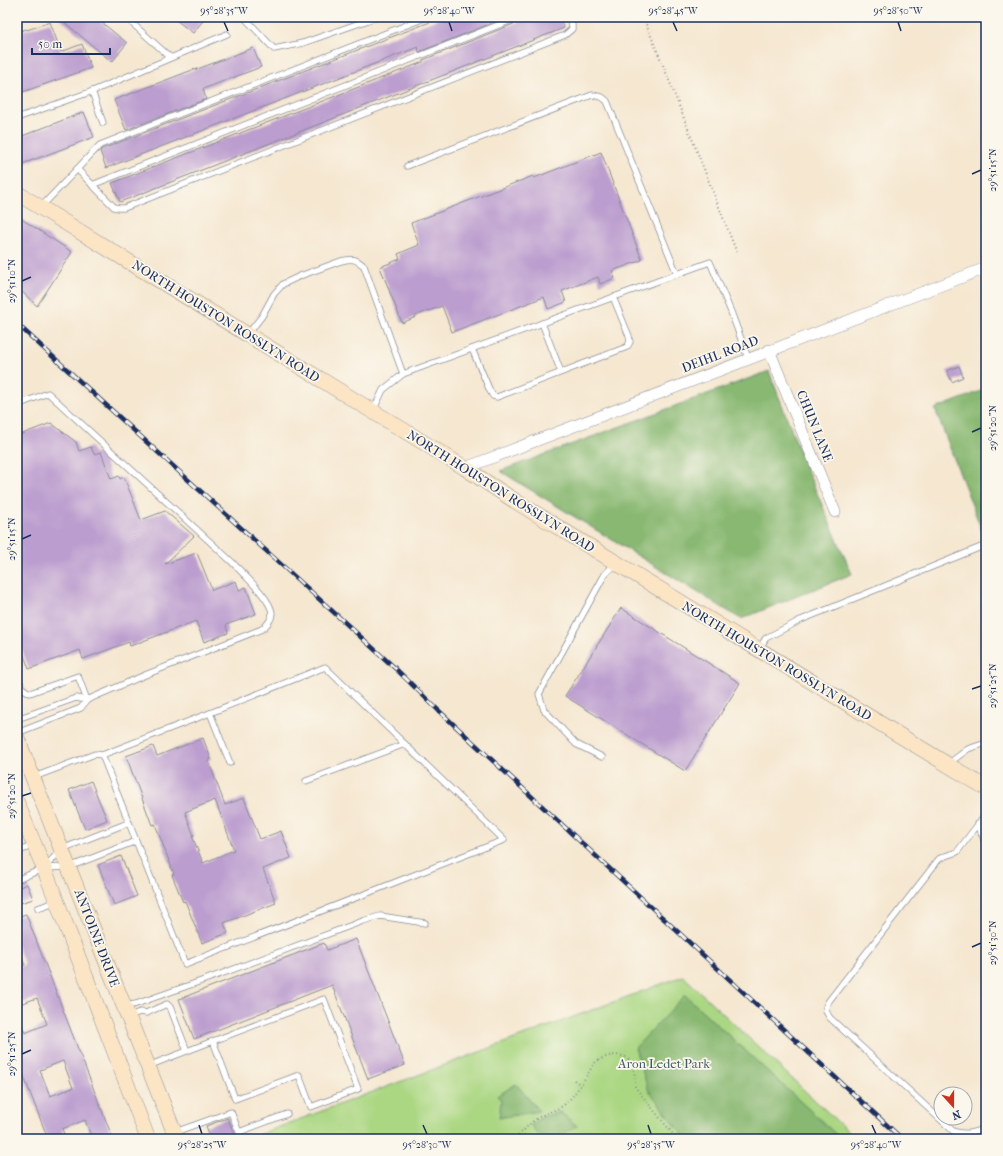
<svg xmlns="http://www.w3.org/2000/svg" width="1003" height="1156" viewBox="0 0 1003 1156" font-family="'IM FELL French Canon',serif">
<rect width="100%" height="100%" fill="#fbf7ec"/>
<filter id="ink" filterUnits="userSpaceOnUse"><feTurbulence type="fractalNoise" baseFrequency=".025" numOctaves="2"/><feDisplacementMap in="SourceGraphic" scale="8" xChannelSelector="R" yChannelSelector="G"/><feConvolveMatrix kernelMatrix="1 2 1 2 8 2 1 2 1" color-interpolation-filters="sRGB"/></filter>
<filter id="wash" filterUnits="userSpaceOnUse"><feTurbulence type="fractalNoise" baseFrequency=".012" numOctaves="4" result="noise"/><feDisplacementMap in="SourceGraphic" scale="16" xChannelSelector="R" yChannelSelector="G"/><feGaussianBlur stdDeviation="0.9" result="paint"/><feColorMatrix in="noise" values="0 0 0 0 0 0 0 0 0 0 0 0 0 0 0 0 0 1.4 0 .05"/><feComposite in="paint" operator="in"/></filter>
<g filter="url(#wash)">
<rect width="100%" height="100%" fill="#f5e7d0"/>
<polygon fill="#abd783" stroke="#638370" points="683,976 856,1139 247,1139"/>
<g fill="#88b871" stroke="#527468">
<polygon points="769,371 807,470 852,574 741,619 500,471"/>
<polygon points="986,389 986,529 982,531 935,409"/>
<polygon points="685,995 841,1139 686,1139 648,1089 635,1048"/>
<polygon points="516,1084 539,1111 499,1118 501,1100 497,1096"/>
<polygon points="560,1112 577,1126 555,1139 536,1133 531,1125 542,1117"/>
</g>
<g id="blocks">
<g fill="#bb9dcf" fill-rule="evenodd">
<polygon points="58,17 95,17 127,43 112,62"/>
<polygon points="172,17 206,17 193,33"/>
<polygon points="443,17 507,17 419,52 418,47 106,168 100,151 102,149"/>
<polygon points="523,17 559,17 564,28 120,202 112,183 423,62 423,60 521,21"/>
<polygon points="50,22 61,52 82,44 91,68 17,94 17,32 26,29 27,30"/>
<polygon points="253,48 261,67 203,89 206,99 126,130 114,100 195,69 195,70"/>
<polygon points="84,112 94,137 17,166 17,138"/>
<polygon points="601,152 642,260 612,271 615,278 600,284 598,277 562,291 566,302 548,309 544,297 452,332 442,306 415,316 416,317 402,323 380,267 400,259 398,254 419,245 411,223 533,176 534,178"/>
<polygon points="17,216 72,252 37,306 17,287"/>
<polygon points="959,366 963,377 952,382 947,371"/>
<polygon points="51,423 76,442 79,451 91,447 94,454 101,452 111,479 119,476 120,479 124,477 141,520 165,511 194,536 165,564 197,553 212,590 236,581 239,590 246,587 256,614 226,625 228,633 204,642 196,621 130,646 129,642 83,659 80,650 29,669 17,636 17,436"/>
<polygon points="621,608 740,683 685,771 565,696"/>
<path d="M203,738L211,759L208,760L225,805L244,798L260,839L281,831L291,858L263,869L276,903L224,923L228,933L202,943L185,901L183,902L172,875L174,874L155,824L152,825L126,756L153,746L157,756ZM215,800L234,850L203,863L192,836H194L185,812Z"/>
<polygon points="91,781 107,820 85,829 69,790"/>
<polygon points="121,856 137,896 114,905 98,865"/>
<polygon points="27,884 33,899 21,903 17,893 17,888"/>
<path d="M26,914L75,1041L113,1139H92L85,1120L62,1129L66,1139H48L17,1059V1015L25,1033L47,1024L37,998L17,1005V968L25,965L17,945V917ZM63,1061L73,1088L50,1096L40,1070Z"/>
<polygon points="356,939 405,1065 368,1079 332,985 194,1039 179,999 324,943 327,950"/>
<polygon points="228,1118 236,1139 211,1139 206,1126"/>
</g>
</g>
</g>
<g filter="url(#ink)">
<use href="#blocks" fill-opacity="0" stroke="#888b97" stroke-width="1"/>
<g fill="none" stroke-linecap="round" stroke-linejoin="round">
<defs>
<g id="lane">
<polyline points="125,17 170,57"/>
<polyline points="244,17 274,49 303,43 377,17"/>
<polyline points="92,91 103,123"/>
<polyline points="17,118 93,91 227,34"/>
<polyline points="407,166 592,95 602,97 607,101 677,274"/>
<polyline points="77,169 114,207 119,208 124,208 565,35 572,29 572,25 568,17"/>
<polyline points="92,185 519,17"/>
<polyline points="41,207 100,145 427,17"/>
<polyline points="542,323 561,372"/>
<path d="M248,334L262,316L274,294L283,284L300,276L341,261C353,258 356,259 364,266L403,374L383,390L373,411"/>
<polyline points="472,349 490,391 493,396 497,397 627,347 630,342 629,336 613,297"/>
<polyline points="403,374 710,262 731,312 748,358"/>
<path d="M17,405L48,393L232,562C242,573 271,599 272,613C272,620 267,625 262,629L145,675L87,700L78,676L30,693L22,688L17,674"/>
<polyline points="759,649 766,638 801,620 986,545"/>
<polyline points="210,713 230,763"/>
<polyline points="17,719 76,698 87,700 81,708 17,733"/>
<polyline points="602,757 576,744 544,710 539,694 605,574 616,563"/>
<polyline points="948,764 968,749 986,743"/>
<polyline points="34,777 95,754 102,755 210,713 325,667 504,840 185,964 102,755"/>
<polyline points="306,781 405,744"/>
<path d="M986,814L957,852L945,856L939,859L828,1002C824,1009 826,1012 830,1018L953,1131C966,1136 974,1132 986,1128"/>
<polyline points="978,824 986,845"/>
<polyline points="17,852 34,845"/>
<polyline points="45,867 62,849 128,823"/>
<polyline points="17,880 44,868 69,867 136,841"/>
<polyline points="38,908 57,901"/>
<polyline points="126,1006 136,1004 210,978 363,921 380,916 425,923"/>
<polyline points="129,1016 140,1012 146,1013 167,1004 170,1007 187,1051 148,1066"/>
<polyline points="187,1051 213,1041 235,1099 299,1075 311,1107 358,1089 324,999 213,1041"/>
<polyline points="175,1132 231,1112 239,1132 287,1114"/>
</g>
<g id="street">
<polyline points="769,350 835,512"/>
<polyline points="465,468 986,268"/>
</g>
<g id="secondary">
<polyline points="17,193 465,468 515,501 986,788"/>
<polyline points="17,738 177,1139"/>
<polyline points="17,803 44,868 148,1139"/>
</g>
</defs>
<use href="#lane" stroke="#888b97" stroke-width="7"/>
<use href="#street" stroke="#888b97" stroke-width="12"/>
<use href="#secondary" stroke="#888b97" stroke-width="16"/>
<g stroke="#888b97" stroke-width="2" stroke-dasharray="1 3" stroke-linecap="butt">
<polyline points="643,17 663,65 737,253"/>
<polyline points="574,1080 581,1085"/>
<polyline points="471,1139 477,1136 502,1139"/>
<path d="M516,1139C524,1130 532,1120 543,1115C551,1111 558,1110 565,1104C575,1095 582,1083 589,1072C591,1069 593,1064 596,1062C603,1056 617,1053 625,1057C635,1062 635,1077 635,1087L677,1139"/>
</g>
<use href="#lane" stroke="#fff" stroke-width="5.5"/>
<use href="#street" stroke="#fff" stroke-width="11"/>
<use href="#secondary" stroke="#fce5c4" stroke-width="15"/>
<defs>
<polyline id="rail" points="17,324 396,669 438,710 902,1139"/>
</defs>
<use href="#rail" stroke="#1b2f5e" stroke-width="4.5"/>
<use href="#rail" stroke="#fbf7ec" stroke-width="3" stroke-dasharray="9" stroke-linecap="butt"/>
</g>
</g>
<path fill="none" stroke="#1b2f5e" stroke-width="1.5" d="M224,22L228,31M449,22L452,31M673,22L677,31M898,22L901,31M972,174L981,170M22,281L31,277M972,432L981,428M22,539L31,535M972,689L981,686M22,796L31,793M972,947L981,943M22,1054L31,1050M199,1125L202,1134M423,1125L427,1134M648,1125L651,1134M872,1125L876,1134"/>
<g text-anchor="middle" dominant-baseline="central" stroke-width="3.5" stroke-linejoin="round" paint-order="stroke">
<g font-size="13" fill="#1b2f5e" stroke="#fbf7ec">
<text transform="translate(226 321) rotate(32)">NORTH HOUSTON ROSSLYN ROAD</text>
<text transform="translate(720 354) rotate(-21)">DEIHL ROAD</text>
<text transform="translate(815 426) rotate(68)">CHUN LANE</text>
<text transform="translate(501 491) rotate(32)">NORTH HOUSTON ROSSLYN ROAD</text>
<text transform="translate(777 661) rotate(31)">NORTH HOUSTON ROSSLYN ROAD</text>
<text transform="translate(97 938) rotate(69)">ANTOINE DRIVE</text>
</g>
<g font-size="13" fill="#3f5967" stroke="#fbf7ec">
<text x="664" y="1063">Aron Ledet Park</text>
</g>
</g>
<rect width="1003" height="1156" fill="none" stroke="#fbf7ec" stroke-width="44"/>
<g transform="translate(953 1106) rotate(159)"><circle r="19" fill="#fbf7ec" stroke="#a1a7b3"/>
<path d="M0-3L7 15L0 10L-7 15Z" fill="#c8321e"/>
<text y="-6" font-size="11" font-weight="bold" text-anchor="middle" fill="#1b2f5e">N</text>
</g>
<path d="M32 48v6h78v-6" fill="none" stroke="#1b2f5e" stroke-width="2"/>
<text x="38" y="48" font-size="12" fill="#1b2f5e" stroke="#fbf7ec" stroke-width="3" paint-order="stroke">50 m</text>
<rect x="22" y="22" width="959" height="1112" fill="none" stroke="#1b2f5e" stroke-width="1.5"/>
<g font-size="10" text-anchor="middle" fill="#1b2f5e">
<text x="224" y="14">95°28'35"W</text>
<text x="449" y="14">95°28'40"W</text>
<text x="673" y="14">95°28'45"W</text>
<text x="898" y="14">95°28'50"W</text>
<text transform="translate(992 170) rotate(-90)" y="4">29°51'15"N</text>
<text transform="translate(11 281) rotate(-90)" y="4">29°51'10"N</text>
<text transform="translate(992 428) rotate(-90)" y="4">29°51'20"N</text>
<text transform="translate(11 539) rotate(-90)" y="4">29°51'15"N</text>
<text transform="translate(992 686) rotate(-90)" y="4">29°51'25"N</text>
<text transform="translate(11 796) rotate(-90)" y="4">29°51'20"N</text>
<text transform="translate(992 943) rotate(-90)" y="4">29°51'30"N</text>
<text transform="translate(11 1054) rotate(-90)" y="4">29°51'25"N</text>
<text x="202" y="1148">95°28'25"W</text>
<text x="427" y="1148">95°28'30"W</text>
<text x="651" y="1148">95°28'35"W</text>
<text x="876" y="1148">95°28'40"W</text>
</g>
</svg>
